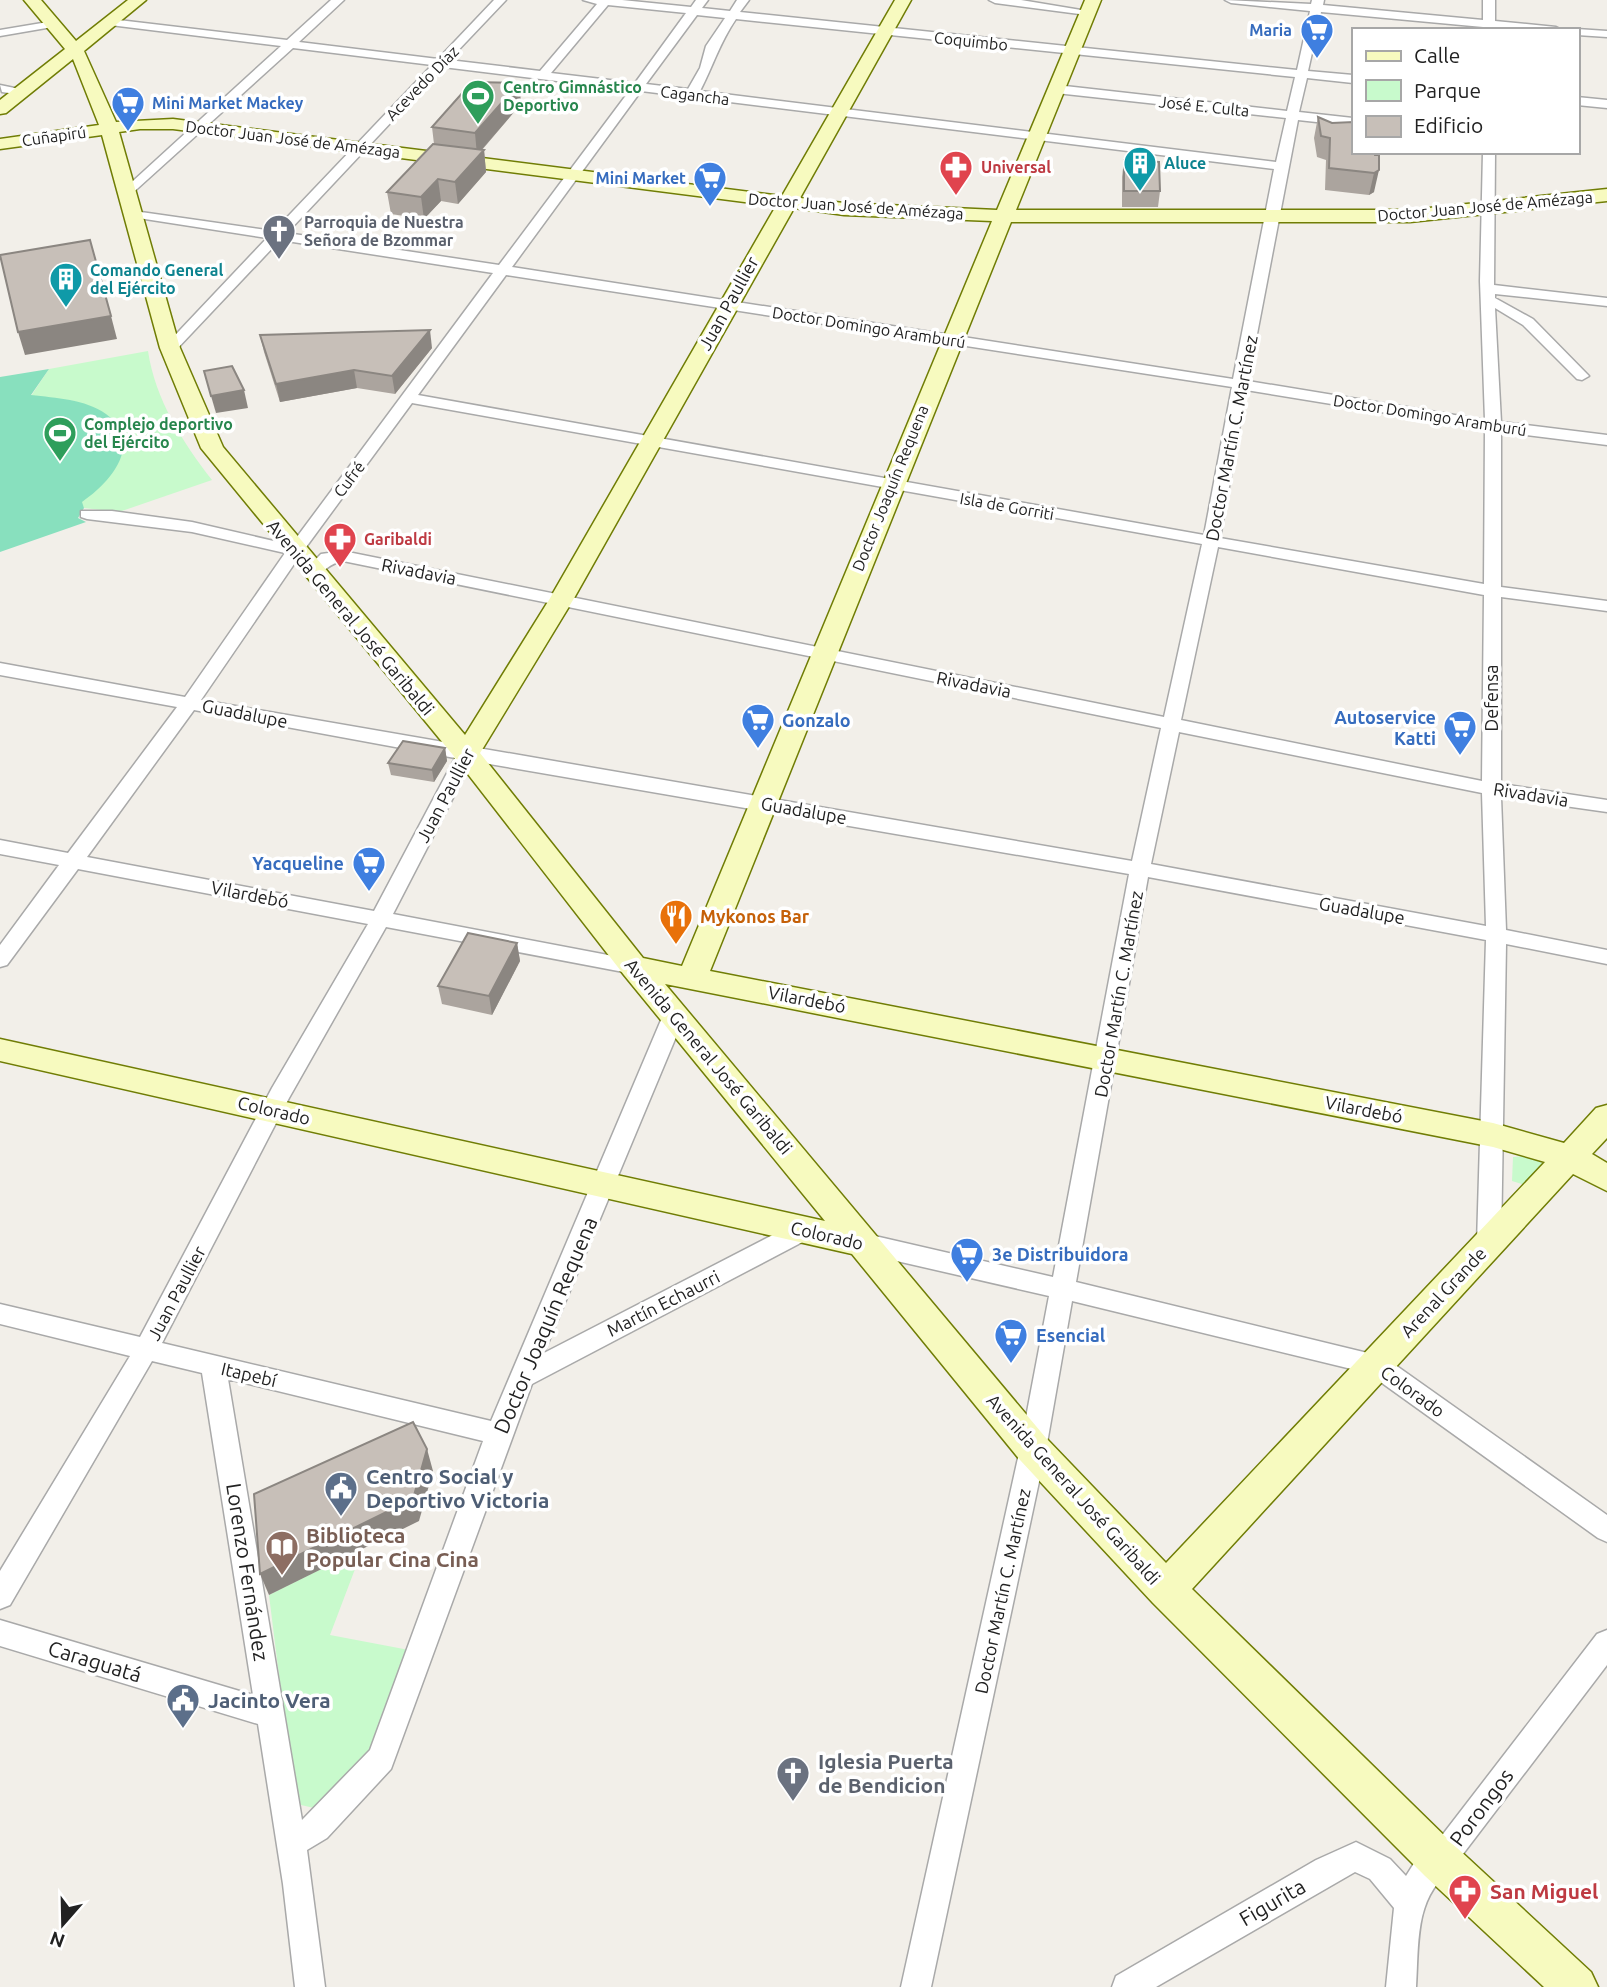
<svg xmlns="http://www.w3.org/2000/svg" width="1607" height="1987" viewBox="0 0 1607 1987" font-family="Ubuntu,sans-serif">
<rect width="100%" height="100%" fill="#f2efe9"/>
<g fill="#c8facc">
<path d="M148,351C155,399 183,443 212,480L119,512L84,508L81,502L106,415L74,401L31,396L49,369Z"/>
<polygon points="1527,1156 1547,1165 1525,1185 1512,1181 1513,1157"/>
<polygon points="363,1548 330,1635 409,1650 373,1748 314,1808 301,1805 294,1796 269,1595"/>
</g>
<path fill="#88e0be" d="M49,369L31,395C56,398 85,399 106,414C145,443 110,483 82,502L84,508L78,518L86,522L0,552V377Z"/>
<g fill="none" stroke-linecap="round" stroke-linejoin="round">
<defs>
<g id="street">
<path d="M331,0H344L299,42L438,59L494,0H506L449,60L540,71L597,4L583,0H622L691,7L696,0H708L702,8L730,11L737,0H749L740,12L1297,70L1310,11L1231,3L1225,0L1311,4L1312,0H1324L1323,5L1483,20V0H1495V21L1556,27L1562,30H1483V27L1321,12L1308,71L1353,75V83L1307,78L1299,112L1353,118V126L1298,120L1248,381L1485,420L1480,281L1483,152H1495L1494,285L1607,298V306L1495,294V298L1533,319L1589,376L1582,380L1577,379L1523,325L1495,308L1501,422L1607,435V445L1501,432V587L1607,601V611L1501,597V784L1607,800V812L1501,797L1506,930L1607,950V964L1506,944L1501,1243L1497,1250L1489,1253L1481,1250L1477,1243L1486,940L1148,877L1076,1282L1384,1357L1607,1515V1542L1598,1538L1368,1373L1072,1301L1046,1449L931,1987H901L1020,1449L1049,1296L862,1253L854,1250L850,1243L854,1236L862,1233L1053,1277L1129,874L472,761L393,914L634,960L641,962L644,967L641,972L634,974L386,927L289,1098L162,1343L491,1421L664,1013L668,1007H682L686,1013L544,1353L796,1223L804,1221L812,1223L816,1230L812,1237L532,1384L391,1769L327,1838L307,1850L325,1987H295L283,1884L258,1724L0,1646V1620L253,1695L202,1373L152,1361L10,1605L0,1609V1571L130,1356L0,1324V1304L140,1337L272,1088L368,924L78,869L7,965L0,967V945L59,865L0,854V840L68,853L177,707L0,675V663L185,697L285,553L192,532L87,519L81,517V511H112L192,522L291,545L493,273L280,240L175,351L170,352L163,348L267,238L132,217L127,216V210L274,231L432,65L293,48L127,198L120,194L122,191L281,46L110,25L104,22L110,19L287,40ZM608,5L686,13L635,83L551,73ZM697,15L725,18L706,46L700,68L688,89L646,84ZM736,19L1295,77L1287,111L1056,85L1050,89L1056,93L1286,118L1276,162L700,91C713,66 720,42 736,19ZM443,67L630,90L499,265L287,233ZM641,91L1274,169L1233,379L512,267ZM506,275L1232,387L1204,535L418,395ZM1246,390L1485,429L1484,584L1220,538ZM412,403L1202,544L1164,717L343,551L321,554L304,571L312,576C324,573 329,563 343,561L1161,728L1132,861L201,700L301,554ZM1218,547L1484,595L1482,781L1181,720ZM194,710L455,758L374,911L87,857ZM1179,732L1482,793L1486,926L1151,864ZM228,1379L483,1441L370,1750L302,1820Z"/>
<polygon points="989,0 1021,0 1093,12 1087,15 995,3"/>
<polygon points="54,21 58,22 58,26 0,36 0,30"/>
<polygon points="1577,29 1607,31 1607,37 1577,35 1577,30 1573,30"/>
<polygon points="0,85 29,91 23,95 2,92"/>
<polygon points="1577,97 1607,100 1607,108 1577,105"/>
<path d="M1607,1630V1665L1450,1871C1414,1899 1419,1945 1416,1987H1386L1394,1908L1370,1879L1355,1872L1156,1987H1112L1116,1976L1316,1860L1356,1842L1390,1859L1406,1876L1416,1860L1430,1851L1597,1634Z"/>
</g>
<path id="secondary" d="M24,0H41L76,41L128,0H146L84,51L116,122L173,119L782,196L895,0H911L800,198L844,203L997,210L1085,0H1101L1016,210H1410L1607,189V201L1410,222H1011L710,971L1493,1123L1564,1143L1596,1108L1607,1105V1138L1592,1154L1607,1163V1191L1573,1174L1192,1589L1455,1846L1591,1972L1598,1987H1544L1425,1876L1153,1603L1020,1460L852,1254L0,1061V1039L825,1221L624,975L457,760L201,448L160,348L102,135L0,149V139L99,125L73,59L6,113L0,114V100L65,49ZM140,129H173L776,206L549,600L465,735L223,447L180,348L119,132ZM794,208L844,215L992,221L682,966L643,958L480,753L573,600ZM665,984L1493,1147L1545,1162L1166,1563L1046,1438Z"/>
</defs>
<use href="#street" stroke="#a9a9a9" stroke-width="3"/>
<use href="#secondary" stroke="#707d05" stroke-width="3"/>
<use href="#street" fill="#fff" fill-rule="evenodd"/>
<use href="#secondary" fill="#f7fabf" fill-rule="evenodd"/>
</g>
<g fill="#aba49e">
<polygon points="519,83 521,104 482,150 484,150 486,172 458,204 441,201 424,219 391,214 387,192 434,144 432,127"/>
<polygon points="1318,117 1374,152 1374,192 1369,195 1325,190 1326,160 1317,157 1314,138"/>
<polygon points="1124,160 1160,191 1158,207 1122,207 1122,177"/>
<polygon points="260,335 432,348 395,394 357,388 280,402 264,352"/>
<polygon points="445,748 447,761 434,782 391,775 388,763"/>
<polygon points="517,943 520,961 492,1015 442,1004 438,986"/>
</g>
<g fill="#8b8681">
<polygon points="519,83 521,104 477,155 475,133"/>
<polygon points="484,150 486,172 458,204 455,182"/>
<polygon points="1379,170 1374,192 1369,195 1374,173"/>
<polygon points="438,179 441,201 424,219 421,197"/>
<polygon points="111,316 117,339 25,355 18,332"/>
<polygon points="430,330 432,348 395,394 392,376"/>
<polygon points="354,370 357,388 280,402 276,384"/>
<polygon points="244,390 248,408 216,413 211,396"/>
<polygon points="445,748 447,761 434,782 432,770"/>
<polygon points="517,943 520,961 492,1015 489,996"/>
<polygon points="427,1449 433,1471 419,1521 269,1595 260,1574"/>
</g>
<g fill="#c7bfb8" stroke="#8b8681" stroke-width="2">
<polygon points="472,82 519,83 475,133 432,127"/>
<polygon points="1318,117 1332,123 1353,122 1353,152 1374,152 1375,155 1379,155 1379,170 1374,173 1329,168 1330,138 1321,136"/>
<polygon points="433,144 484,150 455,182 438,179 421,197 387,192"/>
<polygon points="1124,160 1159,162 1160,191 1124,191"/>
<polygon points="90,240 111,316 18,332 0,255"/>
<polygon points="430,330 392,376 354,370 276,384 260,335"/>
<polygon points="232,366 244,390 211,396 204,371"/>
<polygon points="403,741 445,748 432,770 388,763"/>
<polygon points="468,933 517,943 489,996 438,986"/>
<polygon points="413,1422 427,1449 413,1499 260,1574 254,1494"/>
</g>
<defs>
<symbol id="supermarket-pin" viewBox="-11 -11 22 30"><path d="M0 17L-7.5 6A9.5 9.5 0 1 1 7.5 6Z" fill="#3f7fe0" stroke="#fff"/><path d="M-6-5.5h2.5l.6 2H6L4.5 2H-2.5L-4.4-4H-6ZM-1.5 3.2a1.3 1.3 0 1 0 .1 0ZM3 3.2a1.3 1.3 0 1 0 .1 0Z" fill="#fff"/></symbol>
<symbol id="stadium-pin" viewBox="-11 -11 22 30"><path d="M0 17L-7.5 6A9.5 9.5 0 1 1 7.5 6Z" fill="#2e9e5b" stroke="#fff"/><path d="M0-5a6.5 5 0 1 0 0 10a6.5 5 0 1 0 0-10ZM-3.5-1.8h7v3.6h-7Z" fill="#fff"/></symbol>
<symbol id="building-pin" viewBox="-11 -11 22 30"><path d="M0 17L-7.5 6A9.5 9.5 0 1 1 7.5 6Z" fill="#0f9aa8" stroke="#fff"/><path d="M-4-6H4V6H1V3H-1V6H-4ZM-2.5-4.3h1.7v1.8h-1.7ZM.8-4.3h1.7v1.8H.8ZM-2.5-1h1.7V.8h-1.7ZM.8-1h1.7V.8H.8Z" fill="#fff"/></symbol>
<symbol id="pharmacy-pin" viewBox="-11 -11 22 30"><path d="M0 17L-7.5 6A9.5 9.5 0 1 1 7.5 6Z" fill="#e0444e" stroke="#fff"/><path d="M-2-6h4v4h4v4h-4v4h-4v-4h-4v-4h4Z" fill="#fff"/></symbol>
<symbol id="church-pin" viewBox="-11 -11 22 30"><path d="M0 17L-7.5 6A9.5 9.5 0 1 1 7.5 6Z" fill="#6b7280" stroke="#fff"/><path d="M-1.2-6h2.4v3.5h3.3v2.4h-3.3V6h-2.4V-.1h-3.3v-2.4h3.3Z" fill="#fff"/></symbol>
<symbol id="restaurant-pin" viewBox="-11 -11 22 30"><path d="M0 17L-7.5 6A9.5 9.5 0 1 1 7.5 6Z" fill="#e8710a" stroke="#fff"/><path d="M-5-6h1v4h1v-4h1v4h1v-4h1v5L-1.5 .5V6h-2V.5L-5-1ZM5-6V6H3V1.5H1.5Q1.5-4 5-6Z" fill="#fff"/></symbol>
<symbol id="civic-pin" viewBox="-11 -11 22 30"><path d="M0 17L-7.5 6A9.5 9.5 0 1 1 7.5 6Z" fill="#5c6f8a" stroke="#fff"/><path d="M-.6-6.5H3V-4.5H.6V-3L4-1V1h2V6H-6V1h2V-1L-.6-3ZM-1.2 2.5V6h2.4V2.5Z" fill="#fff"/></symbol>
<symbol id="library-pin" viewBox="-11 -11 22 30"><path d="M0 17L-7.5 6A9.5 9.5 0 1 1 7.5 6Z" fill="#8d6e63" stroke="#fff"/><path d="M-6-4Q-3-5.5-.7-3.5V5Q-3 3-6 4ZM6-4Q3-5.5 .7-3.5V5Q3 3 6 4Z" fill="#fff"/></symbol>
</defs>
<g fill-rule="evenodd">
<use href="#supermarket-pin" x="1298" y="11" width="38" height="52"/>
<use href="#stadium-pin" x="459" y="77" width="38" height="52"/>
<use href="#supermarket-pin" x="109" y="84" width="38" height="52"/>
<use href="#building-pin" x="1121" y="144" width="38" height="52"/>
<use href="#pharmacy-pin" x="937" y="148" width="38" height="52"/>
<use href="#supermarket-pin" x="691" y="159" width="38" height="52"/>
<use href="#church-pin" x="260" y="212" width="38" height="52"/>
<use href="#building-pin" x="47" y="260" width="38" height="52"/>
<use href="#stadium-pin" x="41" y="414" width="38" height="52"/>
<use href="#pharmacy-pin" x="321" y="520" width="38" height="52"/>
<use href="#supermarket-pin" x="739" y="701" width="38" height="52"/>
<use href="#supermarket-pin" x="1441" y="708" width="38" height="52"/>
<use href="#supermarket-pin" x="350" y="844" width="38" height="52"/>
<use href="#restaurant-pin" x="657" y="897" width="38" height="52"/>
<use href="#supermarket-pin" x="948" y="1235" width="38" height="52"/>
<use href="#supermarket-pin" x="992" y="1316" width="38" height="52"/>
<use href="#civic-pin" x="322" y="1469" width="38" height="52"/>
<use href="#library-pin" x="263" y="1528" width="38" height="52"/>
<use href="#civic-pin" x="164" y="1681" width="38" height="52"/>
<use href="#church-pin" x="774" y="1754" width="38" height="52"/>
<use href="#pharmacy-pin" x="1446" y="1872" width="38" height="52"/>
</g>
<g text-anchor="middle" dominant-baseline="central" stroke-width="7" stroke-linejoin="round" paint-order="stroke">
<g font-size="16" font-weight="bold" fill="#366cbe" stroke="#fff" text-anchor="end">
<text x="1292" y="30">Maria</text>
<text x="152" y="103" text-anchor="start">Mini Market Mackey</text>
<text x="686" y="178">Mini Market</text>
</g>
<g font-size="16" fill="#222" stroke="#fff">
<text transform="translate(971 41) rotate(6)">Coquimbo</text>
<text transform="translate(422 83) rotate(-46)">Acevedo Díaz</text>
<text transform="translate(695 95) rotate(7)">Cagancha</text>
<text transform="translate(1204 106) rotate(6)">José E. Culta</text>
<text transform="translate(54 136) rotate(-8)">Cuñapirú</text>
<text transform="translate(293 139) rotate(7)">Doctor Juan José de Amézaga</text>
<text transform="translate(856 206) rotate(4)">Doctor Juan José de Amézaga</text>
<text transform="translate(1485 206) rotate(-5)">Doctor Juan José de Amézaga</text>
<text transform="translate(869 327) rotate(9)">Doctor Domingo Aramburú</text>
<text transform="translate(1430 415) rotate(9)">Doctor Domingo Aramburú</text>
<text transform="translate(349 479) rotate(-53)">Cufré</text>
<text transform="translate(890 488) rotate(-68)">Doctor Joaquín Requena</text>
<text transform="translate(1007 506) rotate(10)">Isla de Gorriti</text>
</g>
<g font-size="16" font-weight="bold" fill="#27864d" stroke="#fff" text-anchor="start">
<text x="503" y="87">Centro Gimnástico<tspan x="503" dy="18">Deportivo</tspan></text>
<text x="84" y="424">Complejo deportivo<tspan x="84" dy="18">del Ejército</tspan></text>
</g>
<g font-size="16" font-weight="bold" fill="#0d838f" stroke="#fff" text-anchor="start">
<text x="1164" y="163">Aluce</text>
<text x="90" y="270">Comando General<tspan x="90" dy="18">del Ejército</tspan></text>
</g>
<g font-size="16" font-weight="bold" fill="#be3a42" stroke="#fff" text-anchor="start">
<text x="981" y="167">Universal</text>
<text x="364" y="539">Garibaldi</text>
</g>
<g font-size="16" font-weight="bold" fill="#5b616d" stroke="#fff" text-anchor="start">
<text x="304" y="222">Parroquia de Nuestra<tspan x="304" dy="18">Señora de Bzommar</tspan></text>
</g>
<g font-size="18" fill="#222" stroke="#fff">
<text transform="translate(728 303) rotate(-61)">Juan Paullier</text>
<text transform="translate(1231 438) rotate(-79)">Doctor Martín C. Martínez</text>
<text transform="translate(419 571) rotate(11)">Rivadavia</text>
<text transform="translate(351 617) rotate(50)">Avenida General José Garibaldi</text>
<text transform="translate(974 684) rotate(11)">Rivadavia</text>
<text transform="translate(1491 698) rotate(-90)">Defensa</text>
<text transform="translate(245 713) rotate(11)">Guadalupe</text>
<text transform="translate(1531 794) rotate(9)">Rivadavia</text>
<text transform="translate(445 795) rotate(-62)">Juan Paullier</text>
<text transform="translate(804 810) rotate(10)">Guadalupe</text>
<text transform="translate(250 894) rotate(11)">Vilardebó</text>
<text transform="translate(1362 910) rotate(10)">Guadalupe</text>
<text transform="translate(1118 994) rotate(-80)">Doctor Martín C. Martínez</text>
<text transform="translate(807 999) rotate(11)">Vilardebó</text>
<text transform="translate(709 1056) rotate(50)">Avenida General José Garibaldi</text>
<text transform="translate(1364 1109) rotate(11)">Vilardebó</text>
<text transform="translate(274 1110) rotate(13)">Colorado</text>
<text transform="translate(827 1235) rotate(13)">Colorado</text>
<text transform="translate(1443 1292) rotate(-47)">Arenal Grande</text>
<text transform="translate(176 1293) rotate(-62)">Juan Paullier</text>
<text transform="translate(663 1303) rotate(-27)">Martín Echaurri</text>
<text transform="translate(249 1374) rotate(13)">Itapebí</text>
<text transform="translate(1413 1391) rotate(36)">Colorado</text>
<text transform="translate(1074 1489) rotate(48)">Avenida General José Garibaldi</text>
<text transform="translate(1002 1591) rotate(-78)">Doctor Martín C. Martínez</text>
</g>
<g font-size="18" font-weight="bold" fill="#366cbe" stroke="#fff" text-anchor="start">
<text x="1436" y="717" text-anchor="end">Autoservice<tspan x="1436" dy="21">Katti</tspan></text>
<text x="782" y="720">Gonzalo</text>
<text x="344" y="863" text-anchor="end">Yacqueline</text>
<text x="992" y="1254">3e Distribuidora</text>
<text x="1036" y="1335">Esencial</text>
</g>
<g font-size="18" font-weight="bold" fill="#c56008" stroke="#fff" text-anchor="start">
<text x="700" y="916">Mykonos Bar</text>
</g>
<g font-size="21" fill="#222" stroke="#fff">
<text transform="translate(545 1325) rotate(-67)">Doctor Joaquín Requena</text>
<text transform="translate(248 1572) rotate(81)">Lorenzo Fernández</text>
<text transform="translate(95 1661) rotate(17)">Caraguatá</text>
<text transform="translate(1481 1807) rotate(-53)">Porongos</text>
<text transform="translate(1272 1902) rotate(-30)">Figurita</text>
</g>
<g font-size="21" font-weight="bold" fill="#4e5e75" stroke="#fff" text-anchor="start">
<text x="366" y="1476">Centro Social y<tspan x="366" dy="24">Deportivo Victoria</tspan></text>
<text x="208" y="1700">Jacinto Vera</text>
</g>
<g font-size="21" font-weight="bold" fill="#785e54" stroke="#fff" text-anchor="start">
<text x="306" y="1535">Biblioteca<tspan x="306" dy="24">Popular Cina Cina</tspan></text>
</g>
<g font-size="21" font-weight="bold" fill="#5b616d" stroke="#fff" text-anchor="start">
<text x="818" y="1761">Iglesia Puerta<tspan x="818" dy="24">de Bendicion</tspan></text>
</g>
<g font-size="21" font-weight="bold" fill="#be3a42" stroke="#fff" text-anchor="start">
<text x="1490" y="1891">San Miguel</text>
</g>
</g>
<rect x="1352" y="28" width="228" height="126" fill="#ffffff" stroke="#a7a7a7" stroke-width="2"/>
<rect x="1366" y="51" width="35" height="10" fill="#f7fabf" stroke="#a7a7a7" stroke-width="2"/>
<text x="1414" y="63" font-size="21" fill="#222222">Calle</text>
<rect x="1366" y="80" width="35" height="21" fill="#c8facc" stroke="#a7a7a7" stroke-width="2"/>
<text x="1414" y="98" font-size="21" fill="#222222">Parque</text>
<rect x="1366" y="116" width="35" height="21" fill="#c7bfb8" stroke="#a7a7a7" stroke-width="2"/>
<text x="1414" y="133" font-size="21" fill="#222222">Edificio</text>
<g transform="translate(63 1924) rotate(200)" stroke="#ffffff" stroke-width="5" paint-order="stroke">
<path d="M0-5L12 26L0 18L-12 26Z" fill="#222222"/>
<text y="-10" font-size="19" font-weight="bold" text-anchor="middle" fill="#222222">N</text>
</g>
</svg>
